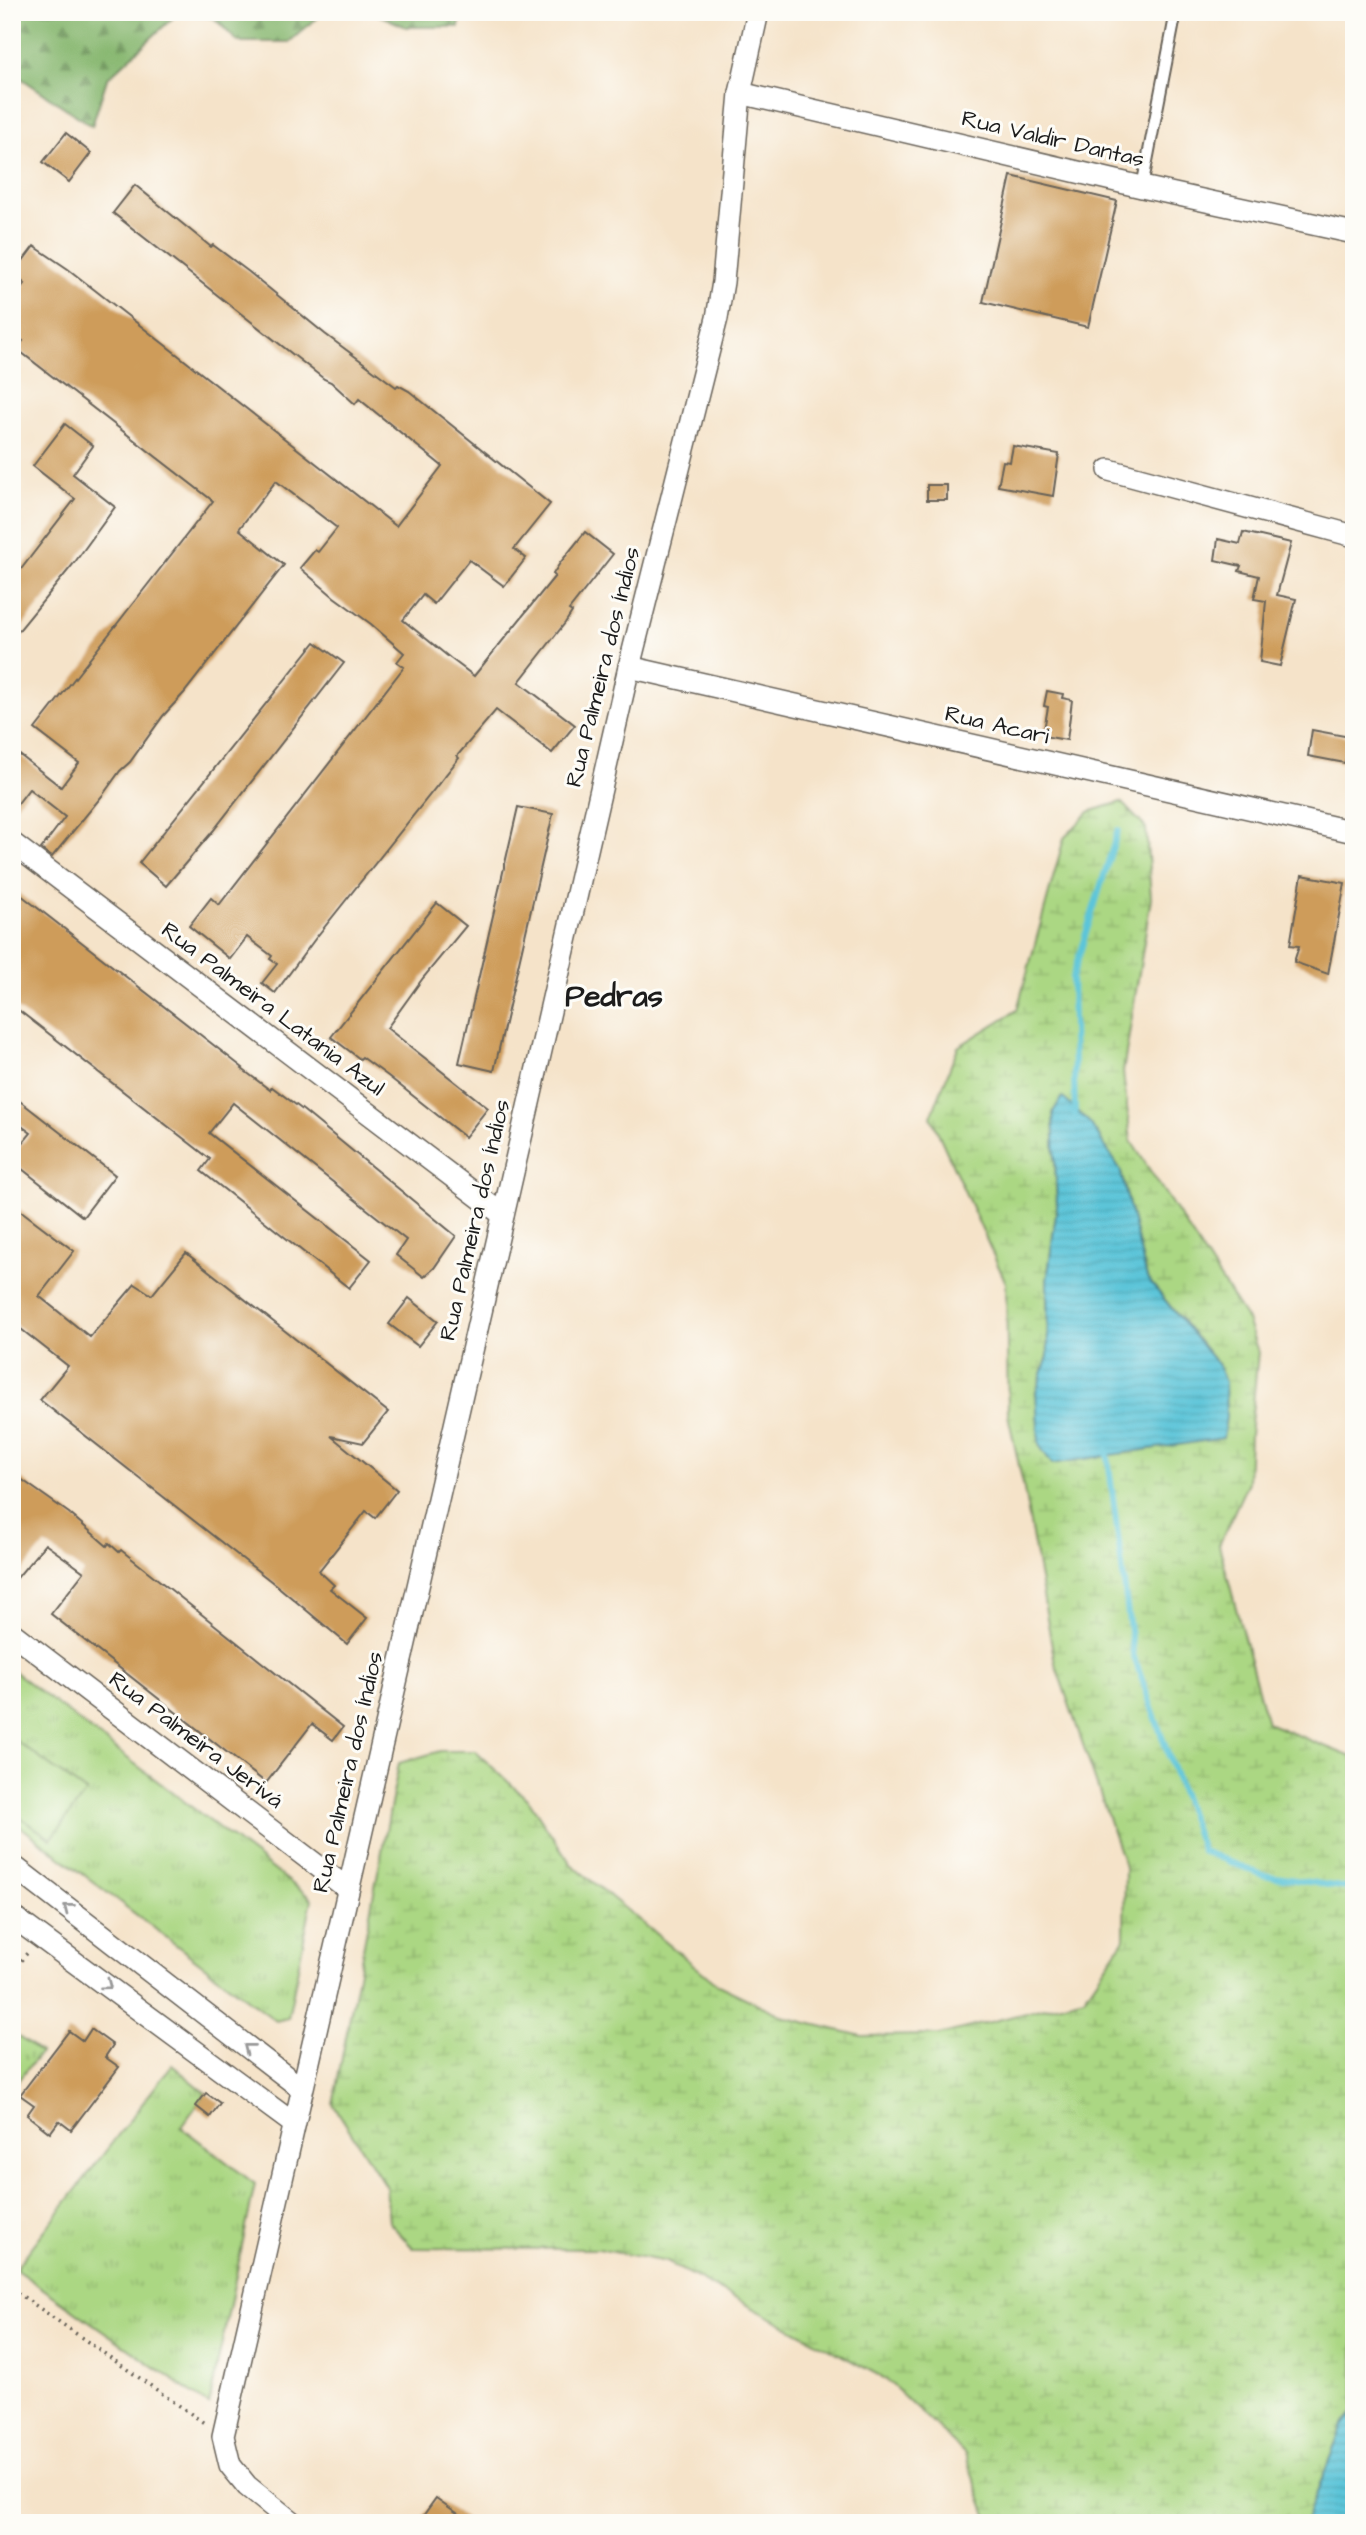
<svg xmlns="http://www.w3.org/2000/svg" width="1366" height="2535" viewBox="0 0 1366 2535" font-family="'Architects Daughter',sans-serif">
<defs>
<pattern id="grass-tufts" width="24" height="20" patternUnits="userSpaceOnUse" patternTransform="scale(1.75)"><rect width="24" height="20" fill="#abd783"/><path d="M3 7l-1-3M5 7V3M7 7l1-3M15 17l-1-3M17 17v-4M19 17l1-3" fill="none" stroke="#93b871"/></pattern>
<pattern id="forest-firs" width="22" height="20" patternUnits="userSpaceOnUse" patternTransform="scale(1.75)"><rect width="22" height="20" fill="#88b871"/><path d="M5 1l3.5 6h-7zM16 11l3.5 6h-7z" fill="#6e955c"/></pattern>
<pattern id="wetland-marsh" width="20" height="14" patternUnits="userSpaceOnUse" patternTransform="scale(1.75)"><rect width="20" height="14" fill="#abd783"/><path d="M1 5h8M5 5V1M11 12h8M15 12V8" fill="none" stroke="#93b871"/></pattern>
<pattern id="water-rules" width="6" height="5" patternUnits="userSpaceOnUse" patternTransform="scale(1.75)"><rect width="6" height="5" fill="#5cc5d9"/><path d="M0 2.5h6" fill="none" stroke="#4fa9ba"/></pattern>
</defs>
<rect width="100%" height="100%" fill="#fdfcf7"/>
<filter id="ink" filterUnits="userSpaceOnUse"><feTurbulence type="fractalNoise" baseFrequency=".0143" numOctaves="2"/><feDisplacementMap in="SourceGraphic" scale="14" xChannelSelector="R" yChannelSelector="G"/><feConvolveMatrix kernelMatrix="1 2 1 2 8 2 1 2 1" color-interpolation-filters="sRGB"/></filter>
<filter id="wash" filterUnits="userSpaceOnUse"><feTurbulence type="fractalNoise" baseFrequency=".00686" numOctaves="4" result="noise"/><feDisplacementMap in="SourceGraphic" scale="28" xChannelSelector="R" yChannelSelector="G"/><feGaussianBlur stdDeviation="1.57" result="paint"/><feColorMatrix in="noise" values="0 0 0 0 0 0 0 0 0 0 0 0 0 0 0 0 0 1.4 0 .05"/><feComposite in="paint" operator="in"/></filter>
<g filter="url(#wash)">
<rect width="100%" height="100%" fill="#f5e3c9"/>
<g fill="url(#grass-tufts)" stroke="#647a50" stroke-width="2">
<polygon points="12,1670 312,1899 288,2018 276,2021 12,1820"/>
<polygon points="12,2032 40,2053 12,2088"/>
<polygon points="172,2065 206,2093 181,2127 255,2184 209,2405 15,2269"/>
</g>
<g fill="url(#forest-firs)" stroke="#526a46" stroke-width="2">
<polygon points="12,12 324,12 289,42 238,42 214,18 178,13 107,79 92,126 12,72"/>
<polygon points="372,12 462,12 459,27 406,27"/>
</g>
<path fill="url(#wetland-marsh)" stroke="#647a50" stroke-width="2" fill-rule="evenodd" d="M1121,802L1146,828L1151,898L1123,1072L1131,1141L1247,1320L1258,1352L1250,1435L1248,1482L1219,1545L1267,1723L1354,1758V2412L1342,2427L1305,2523H990L965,2454L886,2379L667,2262L598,2249L413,2248L389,2222L386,2187L333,2104L399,1763L440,1751H475L529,1801L571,1864L718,1985L787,2018L862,2036L939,2035L1084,1998L1124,1939L1125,1867L1055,1663L1023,1484L1008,1415L1006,1283L931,1117L958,1047L1017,1010L1064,838L1089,812ZM1053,1112L1120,1169L1147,1278L1218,1365L1036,1393L1048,1356L1047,1281L1057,1206Z"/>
<polygon fill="#abd783" stroke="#647a50" stroke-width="2" points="12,1738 86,1792 51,1839 12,1811"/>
<g fill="url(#water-rules)" stroke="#3c707a" stroke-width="2">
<polygon points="1062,1097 1090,1123 1120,1169 1147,1278 1218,1365 1225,1382 1226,1417 1223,1438 1052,1464 1039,1445 1036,1392 1048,1356 1047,1281 1057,1206 1053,1112"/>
<polygon points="1354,2412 1354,2523 1305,2523 1342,2427"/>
</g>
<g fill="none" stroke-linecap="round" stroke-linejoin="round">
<g stroke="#5cc5d9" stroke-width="6">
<polyline points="1075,1115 1072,978 1118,830"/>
<polyline points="1107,1450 1133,1654 1202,1851 1263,1875 1354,1889"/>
</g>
</g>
<g id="blocks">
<g fill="#ce9c5a">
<polygon points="66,133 91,153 69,182 43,162"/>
<polygon points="1011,176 1117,201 1088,327 983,302"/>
<polygon points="135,185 211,247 213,245 249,272 325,334 396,387 398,385 409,391 550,504 514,549 526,558 504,586 469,560 434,604 423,595 403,620 450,658 474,676 555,576 553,574 560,563 585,532 613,554 569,610 572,612 565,623 519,682 575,725 552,753 496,710 457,756 459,758 315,939 275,993 262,983 277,964 270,959 272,956 247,937 230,959 189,926 211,898 219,905 404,667 397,662 404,653 371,624 334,597 300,568 315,550 318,552 337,528 276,481 239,529 284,565 184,693 163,716 130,762 120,771 102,796 52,857 41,849 65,817 29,789 12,811 12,749 61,787 79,763 35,729 213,501 17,349 23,341 12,332 12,301 25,284 13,274 34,246 68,269 396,526 442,466 359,399 355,404 331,382 324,379 113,213"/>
<polygon points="65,424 93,446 73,474 115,507 75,562 12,639 12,581 75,499 33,466"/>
<polygon points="1013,446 1059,454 1053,496 998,486 1003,461 1010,462"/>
<rect x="927" y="485" width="20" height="15"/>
<polygon points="1243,532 1291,543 1277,595 1296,599 1280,666 1260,662 1266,601 1254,599 1259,576 1239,571 1241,566 1215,560 1218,539 1240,544"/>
<polygon points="315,642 344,663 213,831 166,886 139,863"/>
<polygon points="1047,691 1063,694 1062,698 1072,700 1067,740 1043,736 1048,707 1044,706"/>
<polygon points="1312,730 1350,737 1345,763 1308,756"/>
<polygon points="518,807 553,814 494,1071 459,1063"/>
<polygon points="1302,875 1345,883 1328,974 1294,962 1299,946 1290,945"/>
<polygon points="12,888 243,1068 242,1069 270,1090 272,1087 304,1111 456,1236 434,1268 424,1277 396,1255 406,1240 233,1103 209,1133 371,1260 349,1288 201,1171 210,1159 12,1005"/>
<polygon points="437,903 466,926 423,978 387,1028 488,1108 465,1137 388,1076 362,1057 360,1059 331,1037"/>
<polygon points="12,1095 115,1175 83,1217 12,1161 12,1156 31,1133 12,1119"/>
<polygon points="12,1204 74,1251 39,1296 90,1337 135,1284 152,1295 186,1253 388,1412 363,1443 331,1436 397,1490 375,1518 366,1511 319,1571 334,1585 330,1589 367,1618 347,1644 281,1589 40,1400 68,1366 12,1322"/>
<polygon points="409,1298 438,1321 418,1346 389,1324"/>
<polygon points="21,1479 69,1513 107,1546 109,1543 119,1552 121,1550 343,1727 333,1740 312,1724 266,1783 51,1614 84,1572 45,1544 12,1584 12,1491"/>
<polygon points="91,2029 113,2045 105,2057 119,2067 71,2130 59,2121 50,2133 27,2115 34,2105 20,2095 69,2031 83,2041"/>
<polygon points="206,2093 220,2103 210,2117 196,2106"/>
<polygon points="436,2498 471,2523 418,2523"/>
</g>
</g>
</g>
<g filter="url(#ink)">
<use href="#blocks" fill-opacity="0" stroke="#686259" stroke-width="2"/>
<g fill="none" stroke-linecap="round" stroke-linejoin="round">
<defs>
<polyline id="lane" points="1142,187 1176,12"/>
<g id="street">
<polyline points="740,93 1142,187 1354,233"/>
<polyline points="1109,470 1354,536"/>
<polyline points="629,667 1354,832"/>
<polyline points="12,843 503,1215"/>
<polyline points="12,1633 348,1889"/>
<polyline points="12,1865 302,2089"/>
<polyline points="12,1916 294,2124"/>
<polyline points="293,2523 247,2486 230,2465 223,2436 629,667 717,318 723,282 740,93 758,12"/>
</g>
</defs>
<use href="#lane" stroke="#686259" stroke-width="14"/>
<use href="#street" stroke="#686259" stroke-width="24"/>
<g stroke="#686259" stroke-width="3.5" stroke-dasharray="2 5" stroke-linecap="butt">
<polyline points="12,1971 29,1951"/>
<polyline points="12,2289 207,2425"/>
</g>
<use href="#lane" stroke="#fff" stroke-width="10"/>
<use href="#street" stroke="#fff" stroke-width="21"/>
</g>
<defs><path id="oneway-chevron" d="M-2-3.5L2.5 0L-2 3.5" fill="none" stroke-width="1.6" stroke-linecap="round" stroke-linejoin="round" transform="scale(1.75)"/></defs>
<g stroke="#999">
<use href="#oneway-chevron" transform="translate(68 1908) rotate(-142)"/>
<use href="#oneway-chevron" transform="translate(107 1985) rotate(37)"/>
<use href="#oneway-chevron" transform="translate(248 2048) rotate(-142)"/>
</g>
</g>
<g text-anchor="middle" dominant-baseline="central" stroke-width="6" stroke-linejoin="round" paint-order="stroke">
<g font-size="23" fill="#1c1c1c" stroke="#fdfcf7">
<text transform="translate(1053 139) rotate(13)">Rua Valdir Dantas</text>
<text transform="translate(603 667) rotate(-76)">Rua Palmeira dos Índios</text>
<text transform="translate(997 725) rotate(13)">Rua Acari</text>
<text transform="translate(273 1009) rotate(37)">Rua Palmeira Latania Azul</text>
<text transform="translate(475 1220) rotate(-77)">Rua Palmeira dos Índios</text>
<text transform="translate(196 1740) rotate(37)">Rua Palmeira Jerivá</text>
<text transform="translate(348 1772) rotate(-77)">Rua Palmeira dos Índios</text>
</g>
<g font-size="30" font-weight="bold" fill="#1c1c1c" stroke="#fdfcf7">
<text x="614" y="997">Pedras</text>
</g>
</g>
<rect width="1366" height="2535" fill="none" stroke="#fdfcf7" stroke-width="42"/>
</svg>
